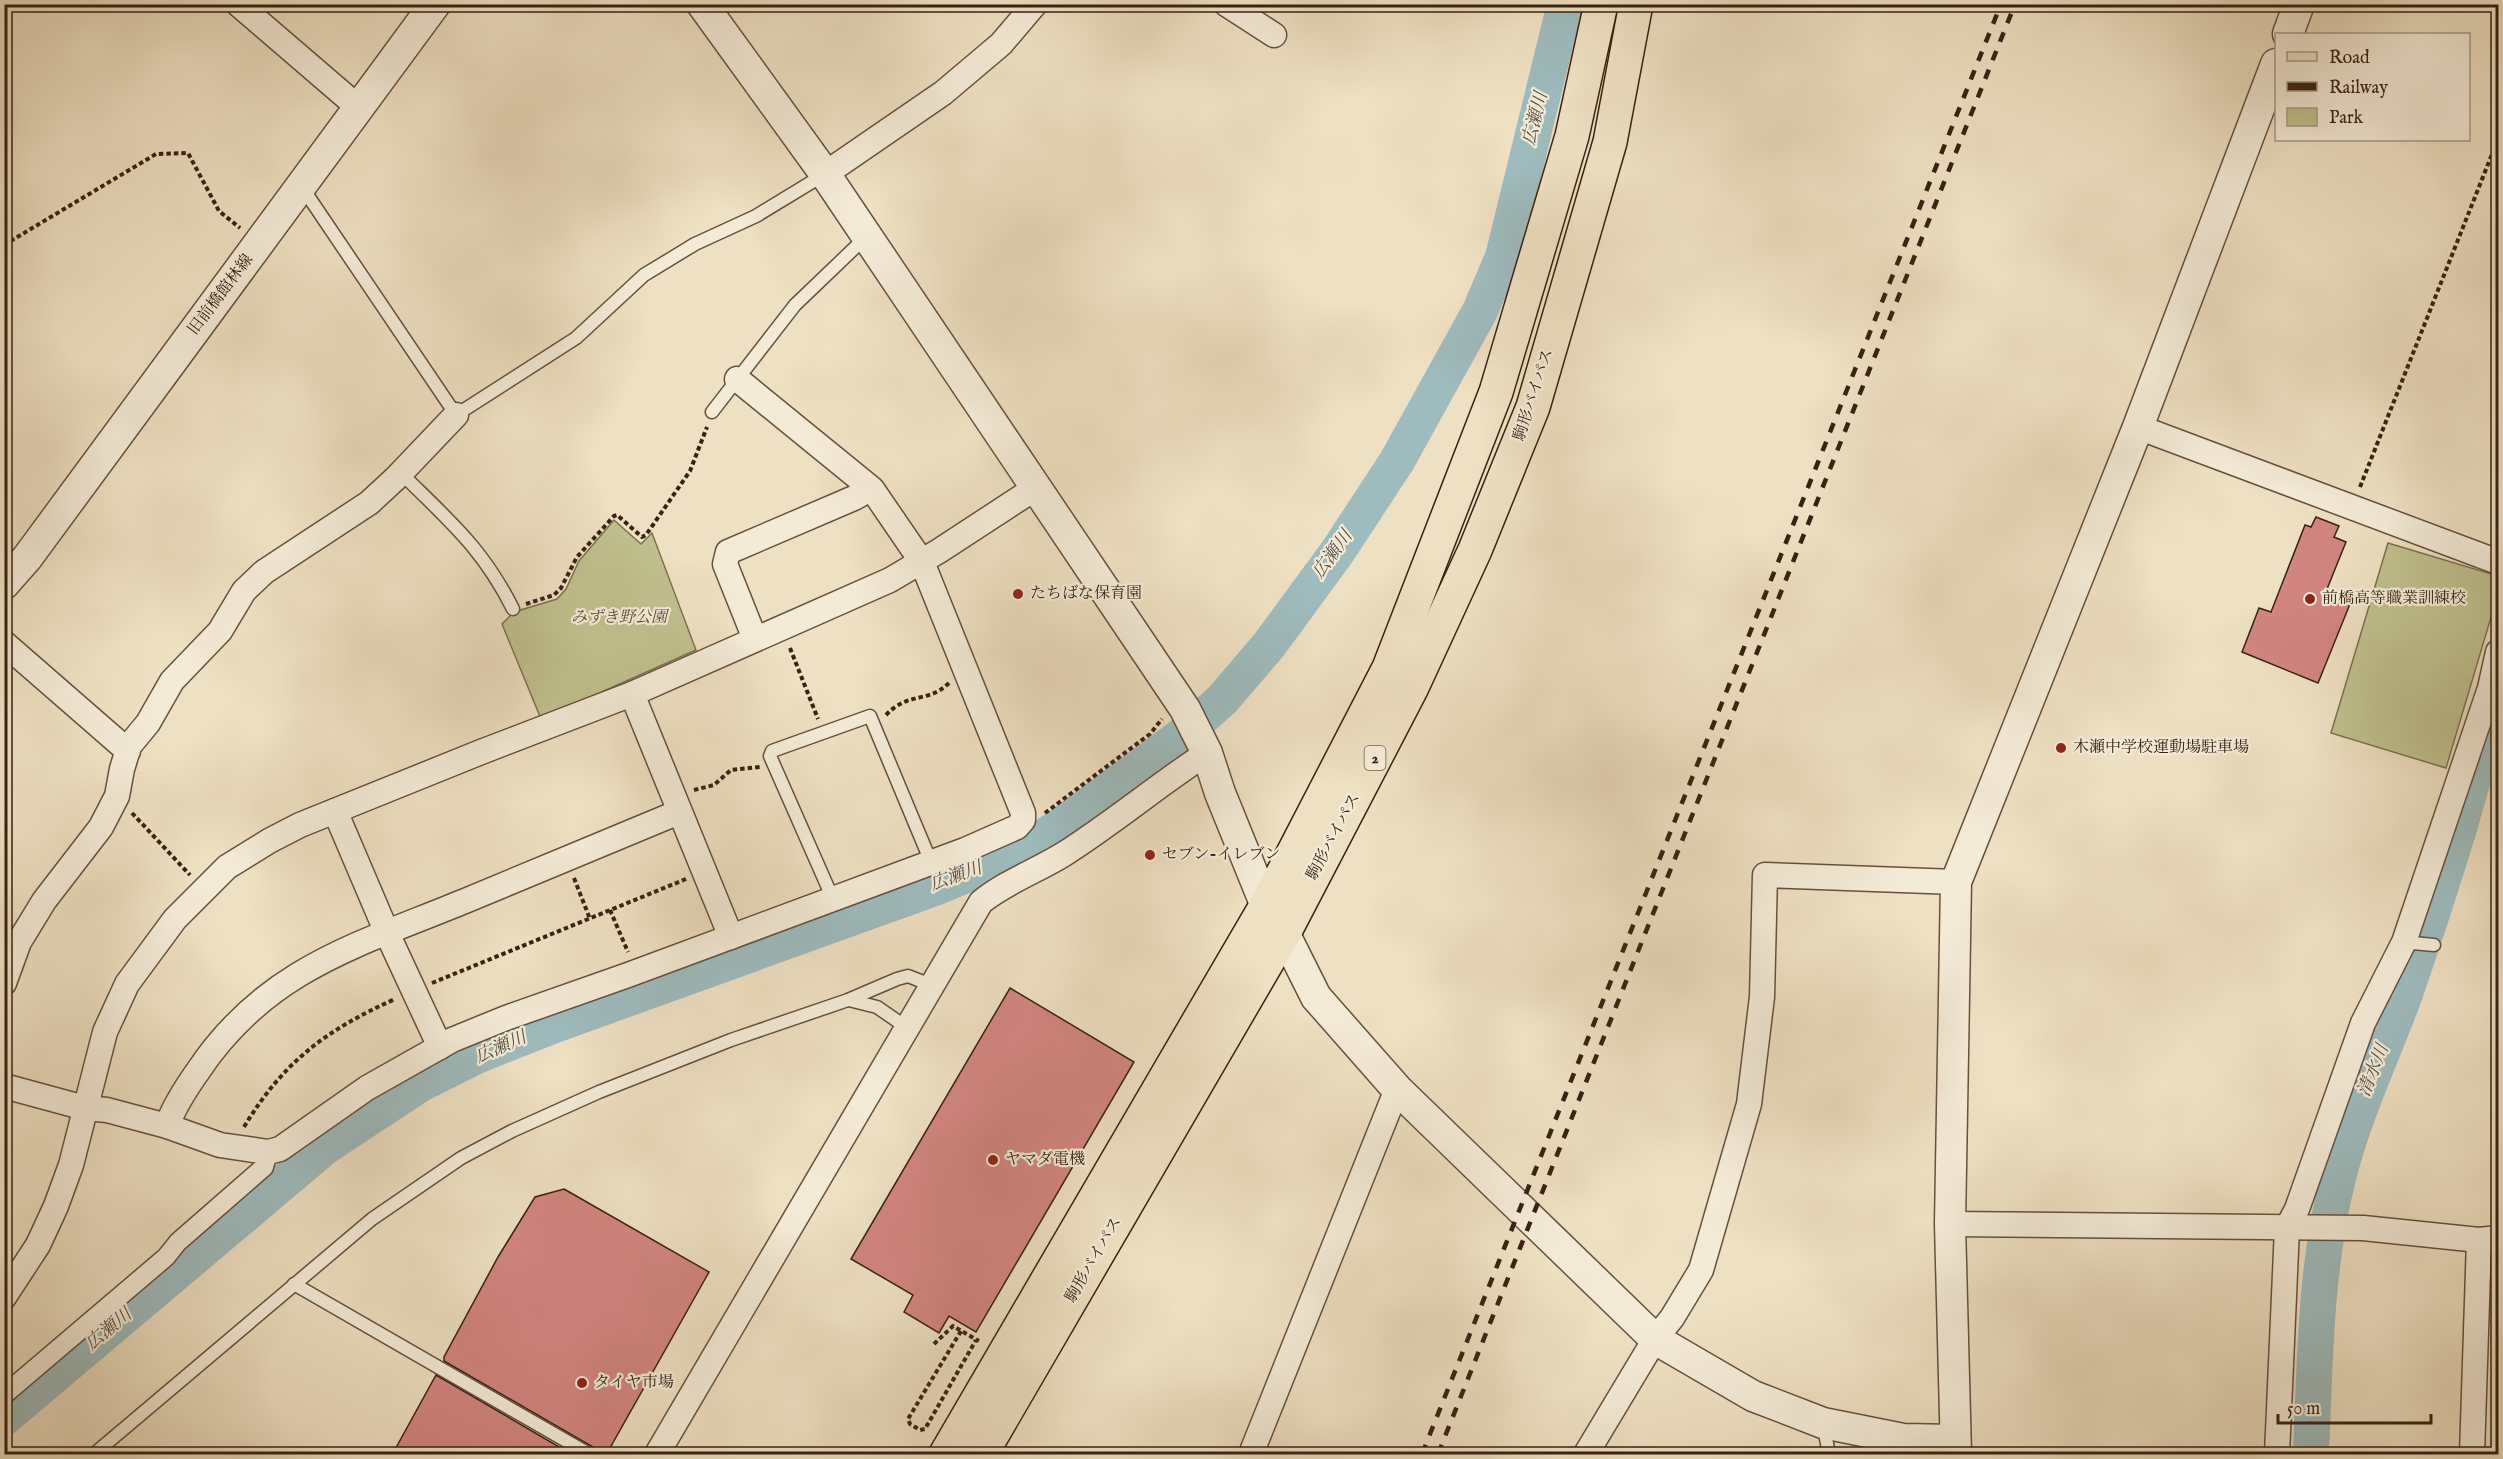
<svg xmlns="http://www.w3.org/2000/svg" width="2503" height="1459" viewBox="0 0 2503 1459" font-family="'IM FELL English','Noto Serif JP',serif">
<rect width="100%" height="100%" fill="#eee0c2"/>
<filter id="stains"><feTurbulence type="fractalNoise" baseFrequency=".00333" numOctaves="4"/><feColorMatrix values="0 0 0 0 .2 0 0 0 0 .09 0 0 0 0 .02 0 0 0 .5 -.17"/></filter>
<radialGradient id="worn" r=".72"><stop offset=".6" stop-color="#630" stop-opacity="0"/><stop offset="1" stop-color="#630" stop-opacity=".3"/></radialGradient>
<g fill="#c0c08e" stroke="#7c7050" stroke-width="1.5">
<polygon points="614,520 641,544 652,533 696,650 541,719 502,624 514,612 557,599 566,589 579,561"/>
<polygon points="2388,543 2498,576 2498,594 2446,768 2331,733"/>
</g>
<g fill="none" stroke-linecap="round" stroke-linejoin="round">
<g stroke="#9ebbbd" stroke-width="36">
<polyline points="4,1418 325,1147 419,1085 479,1055 552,1026 940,886 1005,859 1032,845 1064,823 1180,737 1222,700 1269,645 1338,551 1397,461 1480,311 1503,257 1565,4"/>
<path d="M2311,1454C2315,1362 2315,1265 2339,1174C2355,1111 2384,1052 2406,991C2424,939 2441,887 2457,835C2470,790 2482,745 2498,701"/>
</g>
</g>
<g fill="#d28580" stroke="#372113" stroke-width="1.5">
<polygon points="2316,517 2339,526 2334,537 2346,542 2325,594 2350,604 2318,683 2242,652 2259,608 2271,612 2305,525 2311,527"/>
<polygon points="1010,988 1134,1062 976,1332 949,1316 939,1333 904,1312 913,1295 851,1259"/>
<polygon points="564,1189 709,1272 606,1455 597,1455 593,1447 444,1361 444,1357 498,1257 535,1197"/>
<polygon points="436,1375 573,1455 392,1455"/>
</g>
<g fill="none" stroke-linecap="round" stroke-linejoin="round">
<defs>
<g id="service">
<polyline points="302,187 456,415 576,338 644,275 695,244 756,216 825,174"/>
<polyline points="712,412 795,305 866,237"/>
<path d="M401,473C448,520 482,547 513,609"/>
<polyline points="833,899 770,756 772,751 870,716 931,862"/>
<polyline points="2402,942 2434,945"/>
<polyline points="849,1000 877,1007 906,1027"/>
<polyline points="294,1284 589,1454"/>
<polyline points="1823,1423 1829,1454"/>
<polyline points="94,1454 372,1219 461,1158 512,1131 599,1092 731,1040 848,1000 897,979 908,976 931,985"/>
</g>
<polyline id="pedestrian" points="4,1395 166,1257 178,1242 264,1167 268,1152"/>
<g id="minor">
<polyline points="238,4 359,108"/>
<polyline points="1226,4 1274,35"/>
<polyline points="825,174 943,93 1001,44 1035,4"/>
<polyline points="2138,427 2498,562"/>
<polyline points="755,639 725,564 728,552 854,498 861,494 867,486"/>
<polyline points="4,643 128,751"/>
<polyline points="632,694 731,937"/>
<polyline points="335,811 387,933 440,1047"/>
<polyline points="4,983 19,942 44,901 101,827 117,796 122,769 129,746 148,723 172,681 220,631 244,591 264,572 369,503 396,478 456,415"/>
<polyline points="4,1086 85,1108 107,1110 167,1126 220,1145 268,1152 280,1149 367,1088 452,1040 506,1018 628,975 965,850 1017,827 1023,820 1023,813 922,562 872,489 737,379"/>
<path d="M167,1126C174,1106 186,1088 198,1071C266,969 358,945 465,901C536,871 608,842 679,812"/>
<polyline points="1950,1224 2363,1228 2479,1240 2498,1238"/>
<polyline points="4,1297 38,1245 56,1206 71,1165 105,1032 127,984 175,919 227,867 269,841 300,825 481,752 632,694 890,580 939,551 1037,487"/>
<path d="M657,1454L981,902C1007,881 1037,871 1064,854C1113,823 1158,785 1207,753"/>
<polyline points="1251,1454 1397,1089"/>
<polyline points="1586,1454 1655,1339 1672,1318 1701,1270 1749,1104 1762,997 1765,875 1956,882"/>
<polyline points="2277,1454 2287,1228 2297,1209 2363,1023 2404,942 2490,688 2498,652"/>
<polyline points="2472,1454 2479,1240"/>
</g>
<g id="tertiary">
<polyline points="702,4 825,174 1185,709 1207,753 1220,793 1266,906 1284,933 1316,997 1397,1089 1655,1339 1753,1396 1823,1423 1903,1439 1955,1440"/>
<polyline points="2288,34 2299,4"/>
<polyline points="4,584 27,558 435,4"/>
<polyline points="1956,1454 1950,1224 1956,882 2138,427 2276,64"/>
</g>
<g id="primary">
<polyline points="946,1454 1266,906 1389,668 1496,392 1572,136 1601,4"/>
<polyline points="981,1454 1284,933 1411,689 1475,550 1533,407 1610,142 1636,4"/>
</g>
</defs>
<use href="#service" stroke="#65513f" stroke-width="15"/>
<use href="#pedestrian" stroke="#65513f" stroke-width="21"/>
<use href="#minor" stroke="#65513f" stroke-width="27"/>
<use href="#tertiary" stroke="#65513f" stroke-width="33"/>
<use href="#primary" stroke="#372113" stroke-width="36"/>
<g stroke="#372113" stroke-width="4" stroke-dasharray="4.5 3" stroke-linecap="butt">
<polyline points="4,245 156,154 188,153 219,211 240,228"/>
<polyline points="2360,487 2498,139"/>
<polyline points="526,604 554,595 561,588 577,557 614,516 617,515 642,537 646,535 690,471 707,427"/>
<polyline points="790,648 818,719"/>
<path d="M886,715C909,691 927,704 949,683"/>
<polyline points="694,790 714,785 731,770 760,767"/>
<polyline points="132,813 190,875"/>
<polyline points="1045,813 1150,734 1162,719"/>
<polyline points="574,878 590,919"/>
<polyline points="610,910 628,952"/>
<polyline points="432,983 686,879"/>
<path d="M244,1127C283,1062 326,1030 395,999"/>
<polyline points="961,1331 908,1419 910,1424 920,1430 925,1429 976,1340"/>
<polyline points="934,1344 953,1326 979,1341"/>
</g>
<use href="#service" stroke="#f4ebd7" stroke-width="12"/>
<use href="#pedestrian" stroke="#f4ebd7" stroke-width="18"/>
<use href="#minor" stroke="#f4ebd7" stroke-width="24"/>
<use href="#tertiary" stroke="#f4ebd7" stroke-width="30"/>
<use href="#primary" stroke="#eee0c2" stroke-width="33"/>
<g stroke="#372113" stroke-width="4.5" stroke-dasharray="10 10" stroke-linecap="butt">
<polyline points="1422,1454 2001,4"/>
<polyline points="1438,1454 2015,4"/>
</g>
</g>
<g fill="#8f2418" stroke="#f4ebd7" stroke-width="2">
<circle cx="1018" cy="594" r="6"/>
<circle cx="2310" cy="599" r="6"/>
<circle cx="2061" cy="748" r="6"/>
<circle cx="1150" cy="855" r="6"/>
<circle cx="993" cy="1160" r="6"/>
<circle cx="582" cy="1383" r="6"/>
</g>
<g text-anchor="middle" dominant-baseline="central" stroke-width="4.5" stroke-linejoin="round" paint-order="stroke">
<rect fill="#f4ebd7" stroke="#705e4e" stroke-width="1.5" x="1364.5" y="746" width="21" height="24" rx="4.5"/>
<g font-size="15" font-weight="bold" fill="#372113">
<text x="1375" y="758">2</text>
</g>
<g font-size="16" fill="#372113" stroke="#f4ebd7">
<text transform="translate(221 295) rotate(-53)">旧前橋館林線</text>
<text transform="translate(1534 395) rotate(-72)">駒形バイパス</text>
<text transform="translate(1334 837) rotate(-62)">駒形バイパス</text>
<text transform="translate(1094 1260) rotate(-60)">駒形バイパス</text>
</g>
<g font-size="16" fill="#372113" stroke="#f4ebd7" text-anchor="start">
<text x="1030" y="594">たちばな保育園</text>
<text x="2322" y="599">前橋高等職業訓練校</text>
<text x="2073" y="748">木瀬中学校運動場駐車場</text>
<text x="1162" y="855">セブン-イレブン</text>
<text x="1005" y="1160">ヤマダ電機</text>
<text x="594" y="1383">タイヤ市場</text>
</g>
<g font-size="16" font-style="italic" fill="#594932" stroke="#f4ebd7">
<text x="619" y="618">みずき野公園</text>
</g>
<g font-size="18" font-style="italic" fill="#564f46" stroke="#f4ebd7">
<text transform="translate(1536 119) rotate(-76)">広瀬川</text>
<text transform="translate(1333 555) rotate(-54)">広瀬川</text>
<text transform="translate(956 877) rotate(-20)">広瀬川</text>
<text transform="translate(501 1048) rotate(-24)">広瀬川</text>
<text transform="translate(2374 1071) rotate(-68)">清水川</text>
<text transform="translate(109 1330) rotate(-40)">広瀬川</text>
</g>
</g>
<rect width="2503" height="1459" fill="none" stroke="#eee0c2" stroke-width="24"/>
<rect x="6" y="6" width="2491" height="1447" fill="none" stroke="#372113" stroke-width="3"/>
<rect x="12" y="12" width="2479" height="1435" fill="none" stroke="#372113" stroke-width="1.5"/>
<rect x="2275" y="33" width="195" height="108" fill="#f4ebd7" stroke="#a89a89" stroke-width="1.5"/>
<rect x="2287" y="52" width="30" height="9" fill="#eee0c2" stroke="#a89a89" stroke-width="1.5"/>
<text x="2329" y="63" font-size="18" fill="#372113">Road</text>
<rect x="2287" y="82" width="30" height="9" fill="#372113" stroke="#a89a89" stroke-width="1.5"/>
<text x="2329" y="93" font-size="18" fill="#372113">Railway</text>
<rect x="2287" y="108" width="30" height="18" fill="#c0c08e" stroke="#a89a89" stroke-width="1.5"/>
<text x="2329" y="123" font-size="18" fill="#372113">Park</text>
<path d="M2278 1414v9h153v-9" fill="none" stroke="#372113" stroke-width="3"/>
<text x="2287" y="1414" font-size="18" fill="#372113" stroke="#f4ebd7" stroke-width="4.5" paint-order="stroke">50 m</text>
<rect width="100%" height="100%" filter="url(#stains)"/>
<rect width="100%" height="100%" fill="url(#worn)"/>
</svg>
